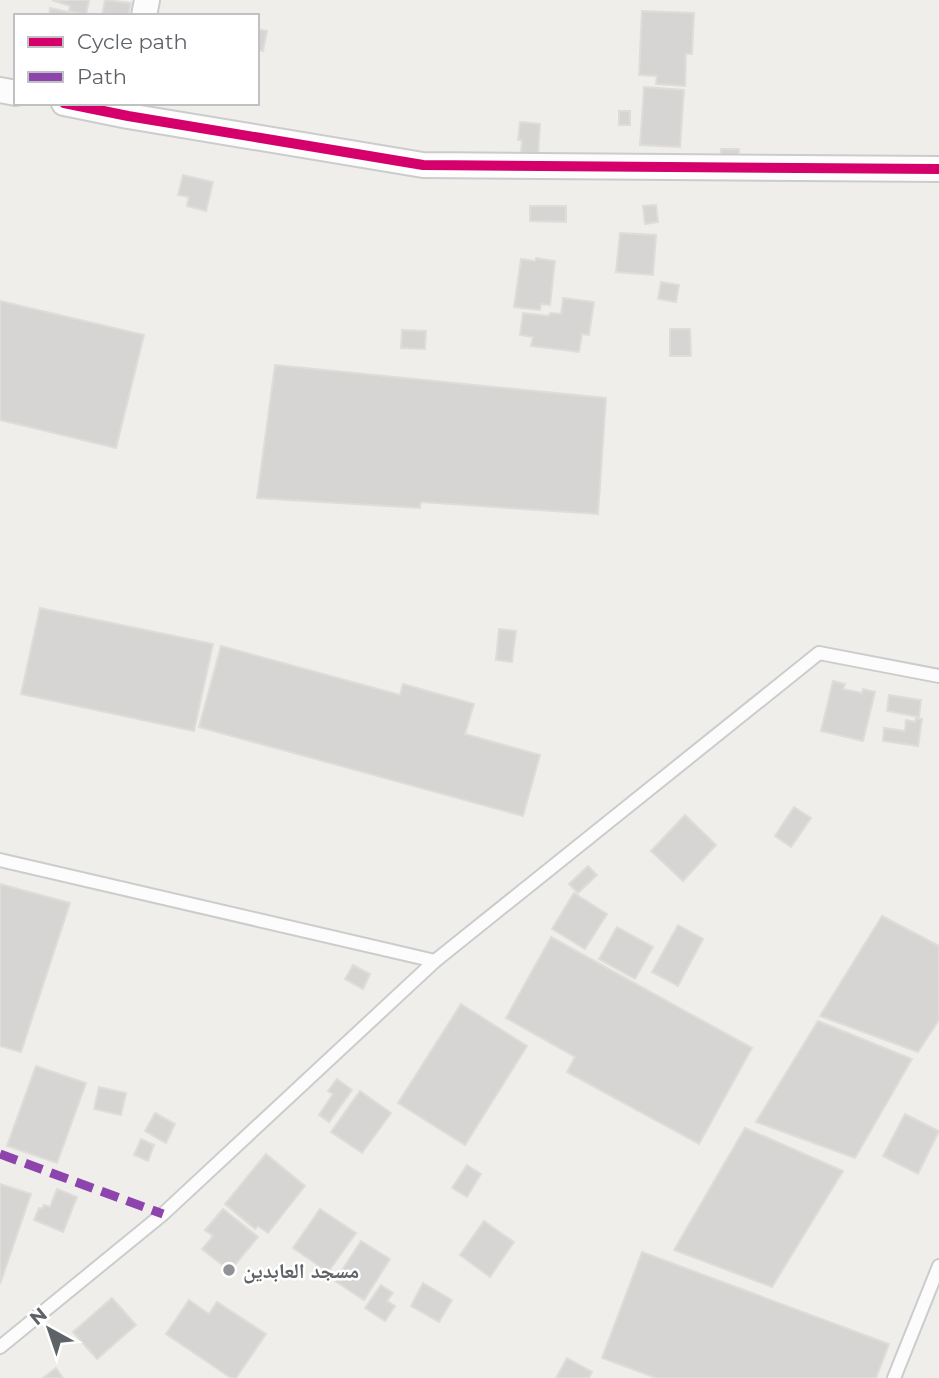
<svg xmlns="http://www.w3.org/2000/svg" width="939" height="1378" viewBox="0 0 939 1378" font-family="Montserrat,'Noto Naskh Arabic',sans-serif">
<rect width="100%" height="100%" fill="#efeeea"/>
<g fill="#d6d5d3" stroke="#deddd9" stroke-width="2">
<polygon points="52,0 89,0 86,15 69,11 70,6"/>
<polygon points="105,0 131,3 128,16 102,16"/>
<polygon points="50,8 77,14 76,16 49,16"/>
<polygon points="642,11 694,13 692,54 686,54 685,86 656,84 657,76 639,75"/>
<polygon points="257,29 267,31 263,51 257,50"/>
<polygon points="644,87 684,90 680,147 640,145"/>
<rect x="619" y="111" width="11" height="14"/>
<polygon points="520,122 540,124 538,156 521,154 522,140 518,140"/>
<rect x="721" y="149" width="18" height="14"/>
<polygon points="183,175 213,182 206,211 187,206 189,197 178,195"/>
<polygon points="656,205 658,222 645,224 643,206"/>
<polygon points="530,206 566,206 566,222 530,221"/>
<polygon points="620,233 656,235 653,275 616,272"/>
<polygon points="536,258 555,261 550,305 541,304 540,310 514,307 521,259 535,261"/>
<polygon points="661,282 679,285 676,302 658,299"/>
<polygon points="563,298 594,302 589,335 582,334 579,352 531,346 533,337 520,335 523,313 549,316 550,313 561,314"/>
<polygon points="0,301 144,335 116,448 0,420"/>
<polygon points="670,329 690,329 691,356 670,356"/>
<polygon points="402,330 426,331 425,349 401,348"/>
<polygon points="275,365 606,398 598,514 421,502 420,508 257,498"/>
<polygon points="40,608 213,644 194,731 21,694"/>
<polygon points="499,629 516,631 512,662 496,660"/>
<polygon points="221,646 400,695 403,684 474,704 465,734 540,755 523,816 199,727"/>
<polygon points="833,681 845,684 843,689 862,693 863,689 875,692 863,741 821,731"/>
<polygon points="889,695 921,700 919,717 887,711"/>
<polygon points="916,718 922,719 918,746 883,741 884,728 905,731 906,720 915,722"/>
<polygon points="794,807 811,818 791,847 775,836"/>
<polygon points="685,815 716,845 683,881 651,851"/>
<polygon points="588,866 597,875 578,893 569,884"/>
<polygon points="0,884 70,903 21,1052 0,1046"/>
<polygon points="574,893 607,914 585,949 552,929"/>
<polygon points="882,916 939,946 939,1020 918,1052 820,1016"/>
<polygon points="678,925 703,939 678,986 652,972"/>
<polygon points="617,927 653,947 635,979 599,959"/>
<polygon points="551,937 752,1048 699,1144 567,1072 575,1057 506,1018"/>
<polygon points="353,965 370,974 363,989 345,979"/>
<polygon points="461,1004 527,1046 465,1145 398,1103"/>
<polygon points="818,1021 912,1059 855,1158 756,1122"/>
<polygon points="36,1066 86,1083 57,1163 7,1146"/>
<polygon points="337,1079 352,1090 329,1122 319,1115 333,1094 328,1091"/>
<polygon points="99,1087 126,1093 121,1115 94,1109"/>
<polygon points="360,1091 391,1113 362,1153 331,1132"/>
<polygon points="155,1113 175,1124 166,1143 145,1131"/>
<polygon points="905,1114 939,1131 918,1174 883,1156"/>
<polygon points="745,1128 843,1171 772,1287 674,1250"/>
<polygon points="141,1139 154,1145 148,1161 134,1155"/>
<polygon points="266,1154 305,1186 268,1233 258,1226 255,1229 225,1204"/>
<polygon points="467,1165 481,1174 467,1197 452,1188"/>
<polygon points="0,1184 31,1194 0,1284"/>
<polygon points="57,1189 77,1197 63,1232 34,1220 39,1208 42,1209 44,1205 50,1207"/>
<polygon points="223,1209 258,1237 230,1271 202,1249 213,1236 205,1230"/>
<polygon points="320,1209 356,1233 328,1272 293,1248"/>
<polygon points="484,1221 514,1242 490,1277 460,1255"/>
<polygon points="361,1241 390,1259 364,1300 335,1281"/>
<polygon points="642,1252 889,1344 876,1378 656,1378 602,1358"/>
<polygon points="423,1283 452,1300 439,1322 411,1306"/>
<polygon points="381,1285 393,1293 387,1301 395,1306 385,1321 365,1308"/>
<polygon points="112,1298 136,1325 97,1359 73,1332"/>
<polygon points="189,1300 209,1314 217,1302 266,1334 236,1378 231,1378 166,1334"/>
<polygon points="567,1358 592,1372 589,1378 556,1378"/>
<polygon points="56,1368 63,1378 43,1378"/>
</g>
<g fill="none" stroke-linecap="round" stroke-linejoin="round">
<defs>
<g id="service">
<polyline points="0,860 435,961"/>
<polyline points="0,1347 163,1214 435,961 819,653 939,676"/>
<polyline points="894,1378 939,1266"/>
</g>
<g id="minor">
<polyline points="144,16 147,0"/>
<polyline points="0,90 16,93"/>
<polyline points="64,103 128,116 423,165 939,169"/>
</g>
</defs>
<use href="#service" stroke="#cbcccc" stroke-width="16"/>
<use href="#minor" stroke="#cbcccc" stroke-width="28"/>
<use href="#service" stroke="#fdfcfc" stroke-width="12"/>
<use href="#minor" stroke="#fdfcfc" stroke-width="24"/>
<polyline stroke="#8e44ad" stroke-width="9" stroke-dasharray="18 9" stroke-linecap="butt" points="0,1154 163,1214"/>
<defs>
<polyline id="cycleway" points="64,103 128,116 423,165 939,169"/>
</defs>
<use href="#cycleway" stroke="#fff" stroke-width="15"/>
<use href="#cycleway" stroke="#d6006c" stroke-width="10"/>
</g>
<circle fill="#919496" stroke="#fff" stroke-width="2.5" cx="229" cy="1270" r="7"/>
<g text-anchor="middle" dominant-baseline="central" stroke-width="5" stroke-linejoin="round" paint-order="stroke">
<g font-size="21" font-weight="bold" fill="#5f6368" stroke="#fff" text-anchor="start">
<text x="243" y="1270">مسجد العابدين</text>
</g>
</g>
<rect x="14" y="14" width="245" height="91" fill="#ffffff" stroke="#bfc1c3" stroke-width="2"/>
<rect x="28" y="37" width="35" height="10" fill="#d6006c" stroke="#bfc1c3" stroke-width="2"/>
<text x="77" y="49" font-size="21" fill="#5f6368">Cycle path</text>
<rect x="28" y="72" width="35" height="10" fill="#8e44ad" stroke="#bfc1c3" stroke-width="2"/>
<text x="77" y="84" font-size="21" fill="#5f6368">Path</text>
<g transform="translate(49 1329) rotate(320)" stroke="#ffffff" stroke-width="5" paint-order="stroke">
<path d="M0-5L12 26L0 18L-12 26Z" fill="#5f6368"/>
<text y="-10" font-size="19" font-weight="bold" text-anchor="middle" fill="#5f6368">N</text>
</g>
</svg>
